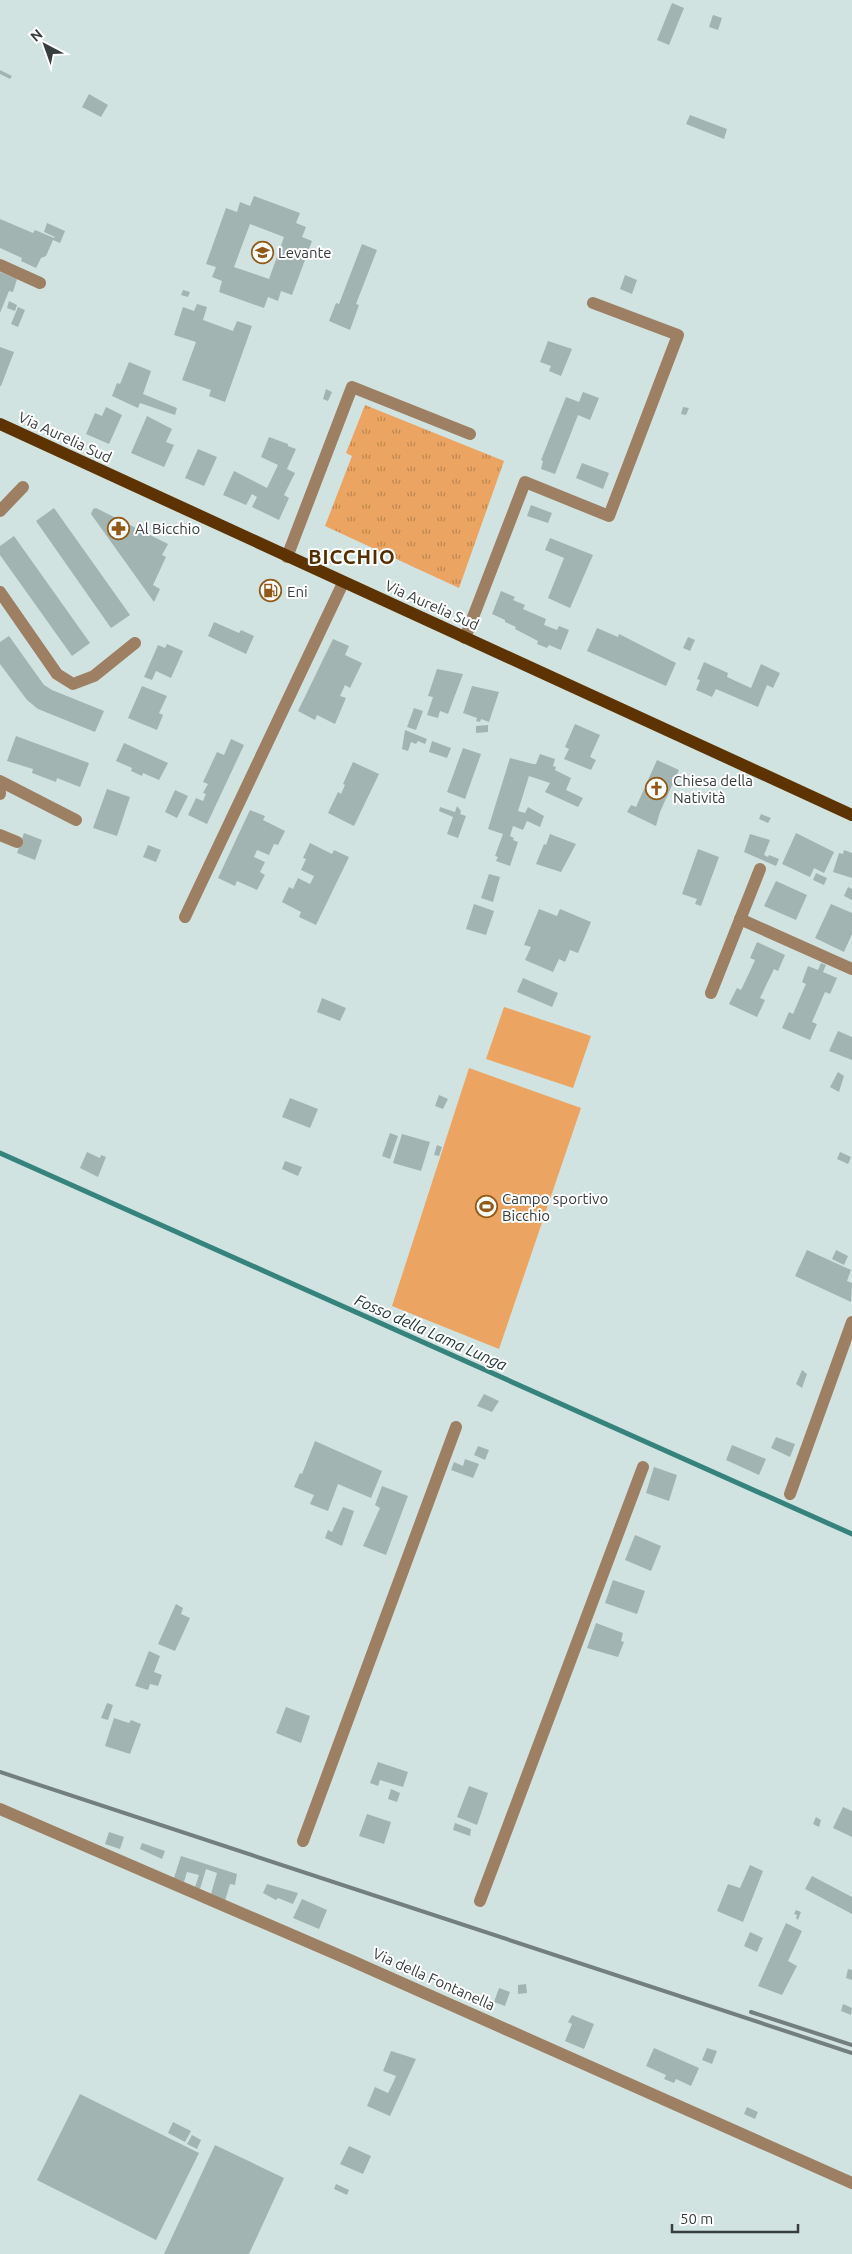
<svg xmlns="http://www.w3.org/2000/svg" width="852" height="2254" viewBox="0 0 852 2254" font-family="Ubuntu,sans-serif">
<defs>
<pattern id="grass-tufts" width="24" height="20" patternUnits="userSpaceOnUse" patternTransform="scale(1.25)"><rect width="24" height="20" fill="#eba461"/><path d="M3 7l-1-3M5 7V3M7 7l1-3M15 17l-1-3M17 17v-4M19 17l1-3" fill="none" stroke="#bf8751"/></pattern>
</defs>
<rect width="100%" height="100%" fill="#d1e3e0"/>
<polygon fill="url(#grass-tufts)" points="365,405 504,461 459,588 325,526 352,456 346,453"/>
<g fill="#eba461">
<polygon points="504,1007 591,1036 573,1088 486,1059"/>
<polygon points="469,1068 581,1108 499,1349 392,1306"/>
</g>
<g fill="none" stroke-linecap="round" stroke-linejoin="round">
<polyline stroke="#36837d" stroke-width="5" points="0,1153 852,1534"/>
</g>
<g fill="#a2b4b2" fill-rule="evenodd">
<polygon points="672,3 684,8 669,45 657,40"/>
<polygon points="713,15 722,18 718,30 709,27"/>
<polygon points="0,70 12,76 10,79 0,74"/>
<polygon points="89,94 108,105 101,117 82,107"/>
<polygon points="690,115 727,129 724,139 686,124"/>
<path d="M254,196L300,213L296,223L306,227L302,237L312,241L292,295L281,291L278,301L268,297L264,308L219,292L222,281L212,277L216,267L206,264L226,208L237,212L240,202L250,206ZM250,224L284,237L269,279L234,267Z"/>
<polygon points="0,219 33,233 35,230 54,238 55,237 44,232 47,223 65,231 60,243 53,240 46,256 41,258 36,268 21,261 22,258 0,248"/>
<polygon points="362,244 377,250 356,304 359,305 350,330 329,321 336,303 339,304"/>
<polygon points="0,272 17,279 13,292 9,291 0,313"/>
<polygon points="625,275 637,280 632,294 620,289"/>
<polygon points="183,290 190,292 188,297 181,295"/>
<polygon points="9,301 17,305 15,311 7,308"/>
<polygon points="197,304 207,307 203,320 233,331 237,321 252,326 225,402 209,396 211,390 182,380 196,342 174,335 183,307 194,311"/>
<polygon points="18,307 25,310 18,327 11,324"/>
<polygon points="548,341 572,349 561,376 549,371 551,366 540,362"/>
<polygon points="0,347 14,352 1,386 0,386"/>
<polygon points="129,362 151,371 143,394 177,408 175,415 140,403 138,408 112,396 117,383 120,384"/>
<polygon points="326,389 332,392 328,401 323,399"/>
<polygon points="583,392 599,398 590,420 578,415 555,474 541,469 543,461 541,460 566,397 579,402"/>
<polygon points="106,407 122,415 109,444 86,434 95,413 102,416"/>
<polygon points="683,407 689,408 686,415 681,414"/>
<polygon points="147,416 172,429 166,442 174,445 164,467 131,453"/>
<polygon points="269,437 288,444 288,446 296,449 287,469 295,473 284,495 289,498 279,520 252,507 257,497 252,494 246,505 223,495 234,471 267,488 278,465 261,457"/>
<polygon points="198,449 217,457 204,486 185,478"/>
<polygon points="582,463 609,473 603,489 576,478"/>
<polygon points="531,505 552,513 548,523 527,516"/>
<polygon points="54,508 130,615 111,628 36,521"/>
<polygon points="96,508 168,544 162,555 166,557 153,585 160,589 154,602 91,514 93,509"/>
<polygon points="14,536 90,643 72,656 0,555 0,546"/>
<polygon points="550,538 593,555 570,608 548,598 564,558 545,550"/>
<polygon points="501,591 515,597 513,600 525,605 523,609 546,619 544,625 557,630 559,626 569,630 561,650 549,645 547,648 537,644 538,641 515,629 516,627 505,622 505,620 492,614"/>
<polygon points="214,622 239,633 241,630 254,636 246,654 208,636"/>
<polygon points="597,628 618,637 619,634 676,663 666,686 587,651"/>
<polygon points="9,636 44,685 52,690 104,711 95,732 38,709 27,700 0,664 0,642"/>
<polygon points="688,637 695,640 690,651 683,648"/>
<polygon points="333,639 349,646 345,655 362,663 350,688 345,685 340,696 346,698 335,724 317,715 315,720 298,711"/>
<polygon points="167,644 183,651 171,678 156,671 152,680 144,677 158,645 165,648"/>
<polygon points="704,662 728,673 727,677 751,688 761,664 780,673 773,688 767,685 758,707 716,689 712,697 696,690 700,680 697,679"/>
<polygon points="437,669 463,674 448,714 440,711 438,718 427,715 433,697 428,696"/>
<polygon points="142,686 167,696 159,713 163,715 157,730 128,718"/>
<polygon points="472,686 499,692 489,722 481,719 480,722 476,721 477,718 463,713"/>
<polygon points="414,708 423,711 416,730 407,727"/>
<polygon points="575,724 600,735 590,757 596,760 591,770 564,759 569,749 565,747"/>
<polygon points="488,725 488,732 476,733 476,726"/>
<polygon points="405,730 427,739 425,744 418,741 416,744 411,742 408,751 402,749"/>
<polygon points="16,736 89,763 80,787 57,778 56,782 32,773 33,769 7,761"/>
<polygon points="231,739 244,745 207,824 188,815 196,798 203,801 206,794 203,793 208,784 203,782 217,752 224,755"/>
<polygon points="432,741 451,748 447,758 429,752"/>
<polygon points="124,743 168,763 159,780 143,773 142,776 131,771 132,768 116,761"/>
<polygon points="463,748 481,754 465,799 447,792"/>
<polygon points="540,754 555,759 553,766 556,767 555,770 571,778 566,790 583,798 578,807 545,792 550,783 529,776 518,811 525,813 528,807 544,816 540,827 527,821 523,830 513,826 510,836 514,838 513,840 518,842 510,866 496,861 498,857 495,856 503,834 488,829 510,758 533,764 536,764"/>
<polygon points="657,760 679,770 660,812 656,826 627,812 631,805 636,807"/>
<polygon points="353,762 379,774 354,826 328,813 338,792 341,794 345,785 343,784"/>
<polygon points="107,789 130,797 117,836 93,828"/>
<polygon points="175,790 188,796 177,818 165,812"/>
<polygon points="457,806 461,811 460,814 466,816 458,838 447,834 453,817 439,811 440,807 455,812"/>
<polygon points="250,810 265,816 263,820 285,831 278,845 274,844 269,855 257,850 254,857 265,862 260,872 265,875 257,890 237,881 235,886 218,878"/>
<polygon points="761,814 771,818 768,823 759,819"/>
<polygon points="24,833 42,840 35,860 17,853"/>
<polygon points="796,833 834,852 824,873 814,868 810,877 782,864"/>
<polygon points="550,834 576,844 561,872 536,864 544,844 546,845"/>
<polygon points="750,834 770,840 764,855 768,857 769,855 779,859 776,866 744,852"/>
<polygon points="310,843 332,854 334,850 349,857 316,925 299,917 301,912 282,902 289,887 293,889 298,878 310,884 314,876 301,870 306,859 303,858"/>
<polygon points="148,845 161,850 156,862 143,857"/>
<polygon points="698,849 719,857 701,906 695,904 697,899 682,894"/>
<polygon points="844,850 852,853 852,878 833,872 839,853 843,854"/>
<polygon points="816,873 827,878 824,885 813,880"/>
<polygon points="489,874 500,877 493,902 481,898"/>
<polygon points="776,881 807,895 796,920 764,906"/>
<polygon points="848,887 852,889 852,900 844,896"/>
<polygon points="474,904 494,911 486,935 466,929"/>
<polygon points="831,904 852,913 852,934 844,952 815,938"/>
<polygon points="539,909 557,916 560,909 591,922 578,953 570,950 565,962 559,959 553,972 525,960 531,947 524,945"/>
<polygon points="757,942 785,955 778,971 774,969 760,998 765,1000 757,1017 729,1004 737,988 741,990 751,969 755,960 750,958"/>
<polygon points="821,963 826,965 823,972 837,978 830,994 825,992 812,1022 817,1024 810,1040 782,1028 789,1012 793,1014 802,993 806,984 802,982 808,966 818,970"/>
<polygon points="523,978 558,993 552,1007 517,992"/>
<polygon points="322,998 346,1008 340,1021 317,1012"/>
<polygon points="838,1031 852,1037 852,1060 829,1051"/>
<polygon points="838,1072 844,1076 839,1092 830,1087"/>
<polygon points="439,1095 448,1099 443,1109 435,1106"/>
<polygon points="290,1098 318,1109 310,1128 282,1117"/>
<polygon points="390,1133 398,1136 390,1159 382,1156"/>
<polygon points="402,1134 430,1142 421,1171 393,1163"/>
<polygon points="437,1145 442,1147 439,1156 434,1155"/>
<polygon points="87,1152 100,1158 101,1155 106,1157 98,1177 80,1168"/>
<polygon points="840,1152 851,1157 848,1164 837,1159"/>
<polygon points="285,1161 302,1167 298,1176 282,1169"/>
<polygon points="807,1250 851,1270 847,1281 852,1283 851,1302 795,1276"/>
<polygon points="836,1250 848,1256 844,1265 832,1259"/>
<polygon points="802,1370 807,1374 802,1388 796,1384"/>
<polygon points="484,1394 499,1401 492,1412 477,1406"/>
<polygon points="776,1437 795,1444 790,1457 771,1448"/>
<polygon points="315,1441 382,1471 371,1498 338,1484 328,1511 310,1504 314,1495 294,1487 300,1473 302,1474"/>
<polygon points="732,1445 766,1459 759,1475 726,1460"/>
<polygon points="478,1446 489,1450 485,1460 474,1455"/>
<polygon points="465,1459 479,1464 473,1478 451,1470 454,1462 463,1466"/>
<polygon points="654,1467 677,1475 669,1501 646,1493"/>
<polygon points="382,1486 408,1496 386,1555 363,1546 380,1508 375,1505"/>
<polygon points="343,1507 354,1511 342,1546 325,1538 328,1530 332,1532"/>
<polygon points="635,1535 661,1546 651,1571 625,1560"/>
<polygon points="613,1580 645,1591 637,1614 605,1603"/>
<polygon points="176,1604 183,1608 181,1614 190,1618 175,1651 158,1644"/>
<polygon points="596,1623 623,1633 621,1641 624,1642 618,1657 587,1648"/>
<polygon points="149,1651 160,1656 154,1672 162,1675 158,1686 150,1684 148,1690 135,1686"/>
<polygon points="107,1703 113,1705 108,1720 101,1718"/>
<polygon points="286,1707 310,1716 301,1743 276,1733"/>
<polygon points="114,1718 129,1723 131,1720 141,1724 130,1754 105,1746"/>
<polygon points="378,1762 408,1772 403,1787 380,1780 378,1786 370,1783"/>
<polygon points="469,1786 488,1793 477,1825 457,1817"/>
<polygon points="391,1789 400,1793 397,1802 388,1799"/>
<polygon points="843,1807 852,1811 852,1837 833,1828"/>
<polygon points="367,1814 391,1822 384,1844 359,1836"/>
<polygon points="816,1817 821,1820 819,1827 813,1824"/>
<polygon points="455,1823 471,1829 470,1836 453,1830"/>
<polygon points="109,1832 124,1837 120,1849 105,1844"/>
<polygon points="142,1843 165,1851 162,1859 140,1849"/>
<polygon points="181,1856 237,1874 235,1885 230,1884 225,1901 211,1894 217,1873 206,1869 200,1889 195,1887 199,1875 187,1872 184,1882 174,1878"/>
<polygon points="750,1865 763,1871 743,1922 717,1911 728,1884 740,1888"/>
<polygon points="812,1876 852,1897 852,1914 805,1889"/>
<polygon points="267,1884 298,1893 293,1904 278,1898 276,1900 263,1893"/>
<polygon points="302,1899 327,1910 319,1929 293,1918"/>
<polygon points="796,1910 801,1912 798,1920 796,1918 797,1915 794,1914"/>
<polygon points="786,1923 802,1931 788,1961 797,1966 782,1995 758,1986"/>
<polygon points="750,1932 763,1938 757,1952 744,1946"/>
<polygon points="848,1969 852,1970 852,1980 846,1978"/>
<polygon points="526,1984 527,1993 518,1994 518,1985"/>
<polygon points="499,1988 510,1992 505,2006 494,2002"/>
<polygon points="843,2004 852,2008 851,2015 841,2011"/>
<polygon points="572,2015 594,2024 584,2049 565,2041 572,2024 568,2022"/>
<polygon points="654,2048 699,2068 691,2086 676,2079 674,2083 664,2079 666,2075 646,2066"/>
<polygon points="707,2048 717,2051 712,2064 702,2060"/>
<polygon points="391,2051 416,2059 390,2116 367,2106 375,2087 388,2093 393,2083 396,2076 383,2071"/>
<polygon points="80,2094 199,2153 156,2240 37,2180"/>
<polygon points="747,2107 758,2112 755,2119 744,2114"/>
<polygon points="173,2122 191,2131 185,2142 168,2133"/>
<polygon points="192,2135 201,2140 197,2149 187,2144"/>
<polygon points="215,2145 284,2178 249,2254 164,2254"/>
<polygon points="349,2146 371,2156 363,2174 340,2164"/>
<polygon points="336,2184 349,2190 347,2195 334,2189"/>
</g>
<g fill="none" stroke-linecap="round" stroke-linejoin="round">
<g stroke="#9d7f63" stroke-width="12">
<polyline points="0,265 40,283"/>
<polyline points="0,511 23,487"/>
<polyline points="287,557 352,387 470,434"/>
<polyline points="0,592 57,674 73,684 94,676 135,643"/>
<polyline points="465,638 525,482 609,516 678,335 593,303"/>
<polyline points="0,781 76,820"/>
<polyline points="0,792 0,794"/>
<polyline points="0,835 17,842"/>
<polyline points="185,917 343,583"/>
<polyline points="740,919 852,969"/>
<polyline points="711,993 760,869"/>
<polyline points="790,1494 852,1322"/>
<polyline points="0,1809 350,1960 852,2183"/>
<polyline points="303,1841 456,1427"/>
<polyline points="480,1901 643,1467"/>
</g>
<polyline stroke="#5c3301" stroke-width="12" points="0,424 852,815"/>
<g stroke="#737f7d" stroke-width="4">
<polyline points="0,1772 852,2053"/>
<polyline points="751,2012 852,2045"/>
</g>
</g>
<defs>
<symbol id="school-ring" viewBox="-11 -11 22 22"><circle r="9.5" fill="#fff" stroke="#925816" stroke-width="1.5"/><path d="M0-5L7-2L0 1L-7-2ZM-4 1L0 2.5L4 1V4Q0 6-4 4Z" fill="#925816"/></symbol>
<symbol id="pharmacy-ring" viewBox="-11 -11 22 22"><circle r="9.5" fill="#fff" stroke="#925816" stroke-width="1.5"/><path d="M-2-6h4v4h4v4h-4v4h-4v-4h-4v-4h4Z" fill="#925816"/></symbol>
<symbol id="fuel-ring" viewBox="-11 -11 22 22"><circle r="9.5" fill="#fff" stroke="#925816" stroke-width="1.5"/><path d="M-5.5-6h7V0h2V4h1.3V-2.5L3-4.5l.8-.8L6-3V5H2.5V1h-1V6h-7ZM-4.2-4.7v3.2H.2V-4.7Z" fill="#925816"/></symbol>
<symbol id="church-ring" viewBox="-11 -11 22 22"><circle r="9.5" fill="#fff" stroke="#925816" stroke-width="1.5"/><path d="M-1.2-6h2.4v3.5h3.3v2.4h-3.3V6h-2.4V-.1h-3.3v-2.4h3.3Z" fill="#925816"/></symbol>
<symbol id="stadium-ring" viewBox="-11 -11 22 22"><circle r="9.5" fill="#fff" stroke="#925816" stroke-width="1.5"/><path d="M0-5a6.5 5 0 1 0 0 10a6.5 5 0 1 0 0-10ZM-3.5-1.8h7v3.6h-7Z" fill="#925816"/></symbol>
</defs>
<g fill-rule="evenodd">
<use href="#school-ring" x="250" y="240" width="25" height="25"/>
<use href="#pharmacy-ring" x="106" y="516" width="25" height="25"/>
<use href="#fuel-ring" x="258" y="578" width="25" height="25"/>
<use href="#church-ring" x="644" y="776" width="25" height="25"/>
<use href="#stadium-ring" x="474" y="1194" width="25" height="25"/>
</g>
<g text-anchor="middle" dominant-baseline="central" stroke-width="4" stroke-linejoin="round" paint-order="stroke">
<g font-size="15" fill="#373e3d" stroke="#fff" text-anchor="start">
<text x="278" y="252">Levante</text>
<text x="135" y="528">Al Bicchio</text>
<text x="287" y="591">Eni</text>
<text x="673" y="780">Chiesa della<tspan x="673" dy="17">Natività</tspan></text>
<text x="502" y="1198">Campo sportivo<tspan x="502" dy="17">Bicchio</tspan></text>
</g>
<g font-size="15" fill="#373e3d" stroke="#fff">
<text transform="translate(65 437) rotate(25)">Via Aurelia Sud</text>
<text transform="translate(432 605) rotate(24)">Via Aurelia Sud</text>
<text transform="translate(434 1979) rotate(24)">Via della Fontanella</text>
</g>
<g font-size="16" font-style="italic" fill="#213936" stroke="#fff">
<text transform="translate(431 1332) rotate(24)">Fosso della Lama Lunga</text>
</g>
<g font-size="20" font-weight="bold" letter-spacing="1" fill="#552e00" stroke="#fff">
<text x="352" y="556">BICCHIO</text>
</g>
</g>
<g transform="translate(45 45) rotate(319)" stroke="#ffffff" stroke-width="4" paint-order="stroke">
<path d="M0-4L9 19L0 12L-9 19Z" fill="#373e3d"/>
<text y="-8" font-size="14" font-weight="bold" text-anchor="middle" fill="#373e3d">N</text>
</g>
<path d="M672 2224v8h126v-8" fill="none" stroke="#373e3d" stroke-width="2.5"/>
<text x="680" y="2224" font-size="15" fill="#373e3d" stroke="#ffffff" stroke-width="4" paint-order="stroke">50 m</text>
</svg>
